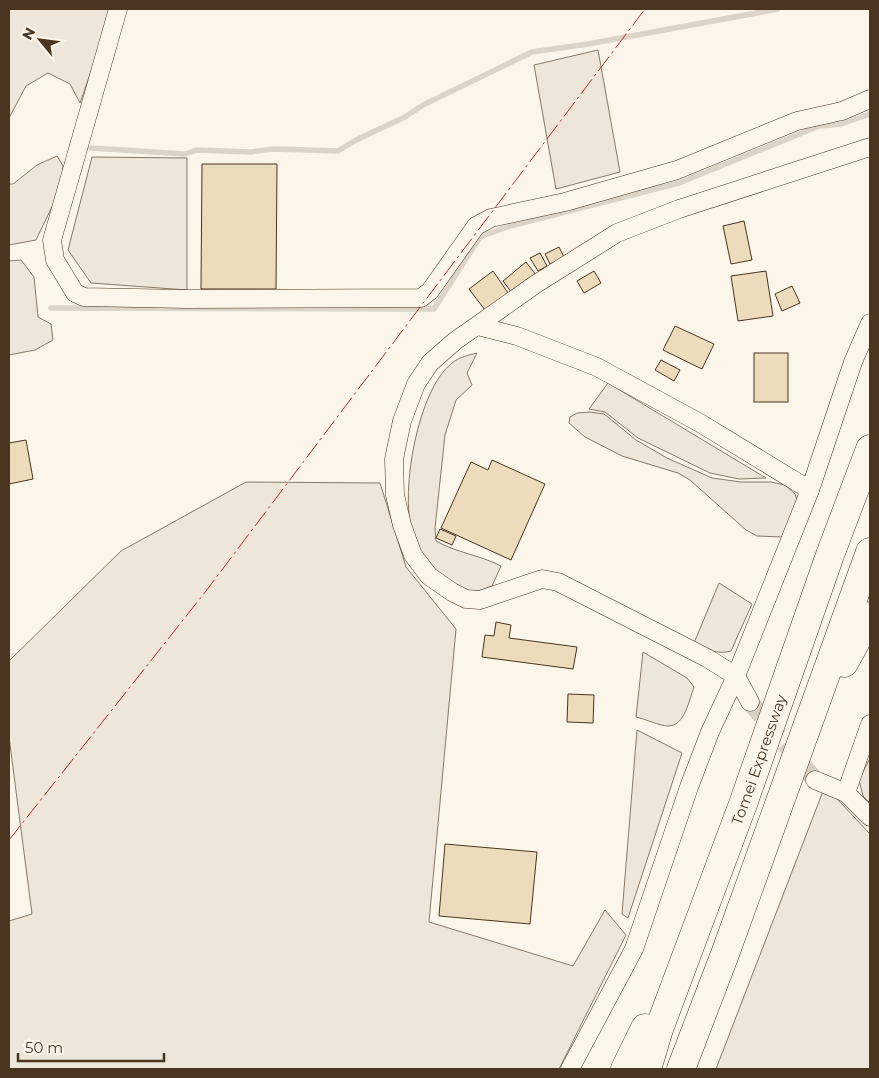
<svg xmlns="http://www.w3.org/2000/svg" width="879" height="1078" viewBox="0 0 879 1078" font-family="Montserrat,sans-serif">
<rect width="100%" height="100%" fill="#fbf6e9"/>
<g fill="#ede6d9" stroke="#887966">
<polygon points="9,9 113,9 80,103 70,84 48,73 26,86 9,118"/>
<polygon points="598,50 620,172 556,189 534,65"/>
<polygon points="57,156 63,166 61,188 36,240 9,245 9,184 13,184 37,165"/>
<polygon points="92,157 187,158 187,290 91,283 68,250"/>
<polygon points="21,260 34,277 38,317 51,324 53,340 35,350 9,355 9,261"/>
<path d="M477,353L467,373L472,385L456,400L445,435L435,528L436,541C457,553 480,555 501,566L492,586C488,587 483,590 478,591C468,593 452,584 444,577C428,564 418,551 412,531C400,491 418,389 452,363C459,357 469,355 477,353Z"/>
<polygon points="608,383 766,478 739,479 710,473 638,438 605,412 589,409"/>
<polygon points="590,412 604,414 636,440 667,458 712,478 741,482 771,482 785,485 795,494 798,503 783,537 757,536 746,530 690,480 678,473 622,456 585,437 569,423 570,417 577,413"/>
<polygon points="246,482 380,483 406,567 456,629 429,922 573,966 605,910 626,935 559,1069 9,1069 9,921 32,914 9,737 9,661 121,551"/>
<path d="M719,583L752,604L731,651C717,655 707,649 694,643Z"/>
<path d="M643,652L687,678L694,687C689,700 685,726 668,726C660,726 645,719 636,717Z"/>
<polygon points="637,730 682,753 628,918 622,914"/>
<polygon points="870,758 870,803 863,796 859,780"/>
<polygon points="825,786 870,834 870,1069 716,1069"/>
</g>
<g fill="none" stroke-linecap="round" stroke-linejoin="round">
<g stroke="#dcd4c6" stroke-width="5.5">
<polyline points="91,148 185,154 197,150 251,152 273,149 338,151 356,140 405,117 423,105 532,52 588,44 778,9"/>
<polyline points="51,308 434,309 480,237 510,226 679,183 819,126 841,124 870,114"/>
</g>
</g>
<g fill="#ecdcbc" stroke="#4a3520">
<polygon points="202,164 277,164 276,289 201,289"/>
<polygon points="744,221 752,260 731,264 723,226"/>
<polygon points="559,247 564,257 550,264 545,254"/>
<polygon points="540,253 547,266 538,271 530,258"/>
<polygon points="526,262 536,275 512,293 503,281"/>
<polygon points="493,271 508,293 485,310 469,289"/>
<polygon points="594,271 601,283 584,293 577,281"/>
<polygon points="766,271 773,316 738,321 731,276"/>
<polygon points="792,286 800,303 782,311 775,294"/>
<polygon points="675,326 714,344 702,369 663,350"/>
<rect x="754" y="353" width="34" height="49"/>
<polygon points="661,360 680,370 674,381 655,370"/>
<polygon points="26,440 33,479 9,484 9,443"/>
<polygon points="492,460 545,484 511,560 441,528 471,462 488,470"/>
<polygon points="440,529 456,536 452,545 436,538"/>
<polygon points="496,622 511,625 509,638 577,647 573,669 482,657 485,635 494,636"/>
<polygon points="568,694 594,695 593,723 567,722"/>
<polygon points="445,844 537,852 530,924 439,916"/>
</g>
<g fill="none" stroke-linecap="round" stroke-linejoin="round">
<polyline stroke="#d8cfc1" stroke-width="18" stroke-dasharray="18 9" stroke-linecap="butt" points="750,702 815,780"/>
<defs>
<g id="minor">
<polyline points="118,9 52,240 55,260 75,293 84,297 186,299 421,298 430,291 476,226 491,218 565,202 677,170 797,121 842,111 870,99"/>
<polyline points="478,326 517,336 597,367 700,423 810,490"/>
<polyline points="750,702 736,676 707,658 558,582 542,579 480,600 466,599 452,592 429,576 413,555 402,525 395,495 394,459 402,421 416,384 430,363 455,341 536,284 617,233 679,209 870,147"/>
<polyline points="815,780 846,793 870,817"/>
<polyline points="846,793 870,724"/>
<polyline points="570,1069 634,949 689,787 710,732 736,676 810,490 853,362 870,323"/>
</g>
<g id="motorway">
<polyline points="844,663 870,616"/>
<polyline points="625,1069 645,1028"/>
<path id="s1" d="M647,1069L659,1029L743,804L830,555L870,449"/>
<polyline points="681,1069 725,954 870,552"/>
</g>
</defs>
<use href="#minor" stroke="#4a3520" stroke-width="19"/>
<use href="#motorway" stroke="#4a3520" stroke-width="29"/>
<use href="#minor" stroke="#fbf6e9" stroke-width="18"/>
<use href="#motorway" stroke="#fbf6e9" stroke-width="28"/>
<polyline stroke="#c62828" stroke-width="1" stroke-dasharray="18 4 2.5 4" stroke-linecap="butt" points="9,840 206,591 645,9"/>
</g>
<g text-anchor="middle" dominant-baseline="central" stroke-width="4" stroke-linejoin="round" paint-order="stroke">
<g font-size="15" fill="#4a3520" stroke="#fbf6e9">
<text stroke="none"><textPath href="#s1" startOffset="329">Tomei Expressway</textPath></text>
</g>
</g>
<rect width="879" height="1078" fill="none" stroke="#4a3520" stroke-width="20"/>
<g transform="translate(40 40) rotate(299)" stroke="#fbf6e9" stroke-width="4" paint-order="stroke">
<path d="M0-4L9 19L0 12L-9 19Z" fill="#4a3520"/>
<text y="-8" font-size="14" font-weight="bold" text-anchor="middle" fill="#4a3520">N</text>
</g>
<path d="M18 1053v8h146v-8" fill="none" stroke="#4a3520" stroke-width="2.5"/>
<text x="25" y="1053" font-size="15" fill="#4a3520" stroke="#fbf6e9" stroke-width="4" paint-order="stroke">50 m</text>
</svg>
